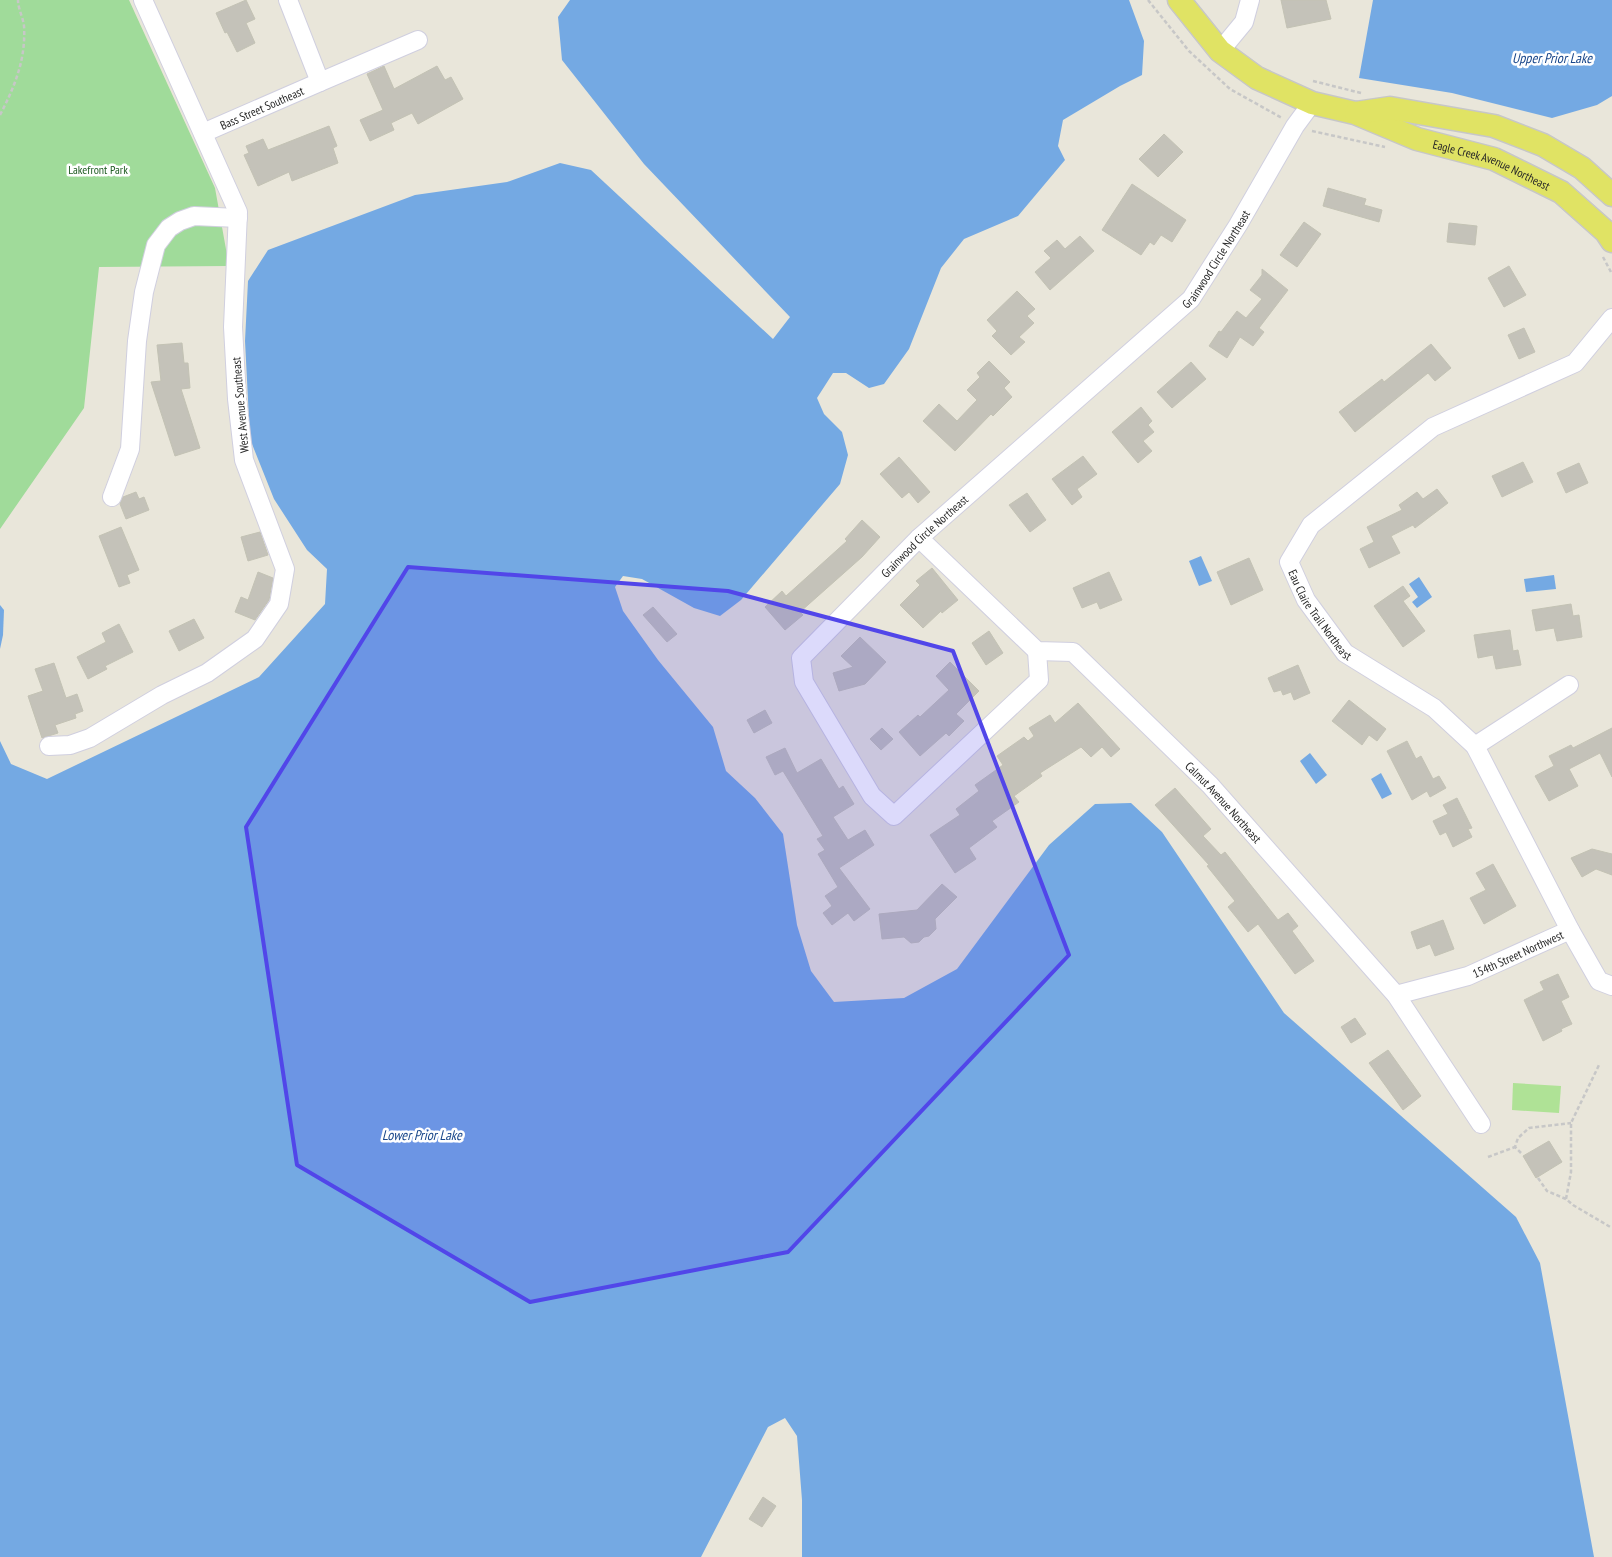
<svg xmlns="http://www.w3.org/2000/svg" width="1612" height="1557" viewBox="0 0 1612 1557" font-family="'PT Sans Narrow',sans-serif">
<rect width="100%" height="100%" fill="#e9e6da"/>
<polygon fill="#a0db9a" points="0,0 129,0 215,188 229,266 99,267 84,408 0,529"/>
<polygon fill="#afe296" points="1513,1083 1561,1086 1559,1113 1512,1110"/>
<g fill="#74a9e3">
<polygon points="570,0 1129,0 1144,41 1142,75 1120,86 1063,120 1058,146 1065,160 1018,216 964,239 941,268 909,349 884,384 869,388 846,373 833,373 817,398 824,414 842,432 848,455 840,484 741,600 720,616 694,608 642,579 623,576 615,587 623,611 658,660 713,727 726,771 755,798 783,834 797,925 811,971 834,1002 904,998 957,969 1049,845 1095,804 1131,803 1162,832 1284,1013 1516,1217 1540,1263 1594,1557 802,1557 802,1500 797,1436 785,1418 768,1427 701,1557 0,1557 0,741 11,764 47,779 259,677 325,604 327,569 307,550 274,499 250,439 245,341 248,281 268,250 415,195 507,182 560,163 591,170 773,339 790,317 644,164 562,60 558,17"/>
<polygon points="1373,0 1612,0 1612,96 1597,105 1552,118 1452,93 1359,78"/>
<polygon points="1201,556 1212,581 1199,586 1189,561"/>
<polygon points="1554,575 1556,589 1526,592 1524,579"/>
<polygon points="1419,577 1432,597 1417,608 1412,602 1418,597 1409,584"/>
<polygon points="0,605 4,610 3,635 0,649"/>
<polygon points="1310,753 1327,775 1316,784 1300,761"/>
<polygon points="1381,773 1392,794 1382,799 1371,779"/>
</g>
<g fill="#c4c2b9" stroke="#c3c2b4">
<polygon points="246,0 255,19 246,23 255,43 237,52 227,32 225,33 216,13"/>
<polygon points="1281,0 1326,0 1331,19 1287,28"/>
<polygon points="384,66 394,89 437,66 445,80 451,77 463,99 418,124 412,113 391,123 394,130 370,141 360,120 383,110 367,74"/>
<polygon points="329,126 337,146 333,148 338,163 292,181 289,172 258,186 244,155 249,153 246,146 263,139 268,150"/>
<polygon points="1164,134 1183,152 1158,177 1139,159"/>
<polygon points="1132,184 1186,220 1172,242 1161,235 1154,245 1150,242 1141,255 1102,230"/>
<polygon points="1328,188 1366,199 1364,205 1382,210 1379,222 1323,206"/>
<polygon points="1304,222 1321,234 1297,267 1280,255"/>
<polygon points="1449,223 1477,226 1475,245 1447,242"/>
<polygon points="1080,236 1094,251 1050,290 1035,272 1051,258 1044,251 1057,240 1065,249"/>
<polygon points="1509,266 1526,295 1504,307 1488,278"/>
<polygon points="1262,269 1288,290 1259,328 1264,332 1253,346 1240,337 1227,358 1209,346 1219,331 1221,332 1237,311 1246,318 1262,299 1250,290 1262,275"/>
<polygon points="1017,291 1035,309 1027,316 1034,323 1019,337 1025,342 1011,355 992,336 997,331 987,320"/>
<polygon points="1524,328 1535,352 1519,359 1508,335"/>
<polygon points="182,343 184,363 188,363 190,388 181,389 200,448 175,456 151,382 161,381 157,345"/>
<polygon points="1431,344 1451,368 1435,381 1428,373 1355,432 1339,412 1382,379 1384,382"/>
<polygon points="989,361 1010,382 1004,388 1012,397 993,416 991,414 955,451 923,421 939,404 957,421 977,400 967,390 980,377 977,373"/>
<polygon points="1191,362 1206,379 1172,408 1157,392"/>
<polygon points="1141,407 1152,421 1148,425 1154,432 1143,441 1152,451 1138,463 1112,432"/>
<polygon points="1083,456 1097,474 1077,489 1082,497 1072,505 1052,479"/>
<polygon points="899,457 930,492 918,503 909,492 902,498 880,474"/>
<polygon points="1523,462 1533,482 1502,497 1492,476"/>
<polygon points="1579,463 1588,483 1566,493 1557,473"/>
<polygon points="1437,489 1448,503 1415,528 1413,525 1391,536 1400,553 1369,568 1360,549 1374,542 1367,527 1402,510 1399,505 1417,492 1423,499"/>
<polygon points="136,492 139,499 144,497 149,510 126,519 120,504 123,497"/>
<polygon points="1027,493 1046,520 1030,532 1009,505"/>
<polygon points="862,520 880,537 862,557 800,612 803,615 785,630 765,607 782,591 786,596 847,541 845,539"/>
<polygon points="121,527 139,570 127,575 130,583 119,587 99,536"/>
<polygon points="260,532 268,555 248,561 241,537"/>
<polygon points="1249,558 1263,590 1231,605 1217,572"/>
<polygon points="932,568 958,600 942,613 941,611 923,628 900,605 920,585 916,581"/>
<polygon points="258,572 273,578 269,600 255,620 235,612 241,597 248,600"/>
<polygon points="1109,572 1122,600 1100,609 1097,602 1082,608 1073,588"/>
<polygon points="1403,586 1410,596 1403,601 1425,631 1403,647 1374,606"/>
<polygon points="1571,604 1573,616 1579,615 1582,637 1557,641 1554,628 1536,631 1532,610"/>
<polygon points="653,607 677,634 667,642 643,615"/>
<polygon points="194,619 204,638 179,651 169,631"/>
<polygon points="119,624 133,652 105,666 107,669 88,679 77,657 106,642 102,633"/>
<polygon points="1510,630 1513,651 1518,650 1521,665 1496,669 1493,655 1478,658 1474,635"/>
<polygon points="989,631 1003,653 986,665 972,643"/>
<polygon points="860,637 886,662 865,684 839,691 833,673 853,667 841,656"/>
<polygon points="950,662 979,691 956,714 964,721 949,736 946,733 920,756 899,732 918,715 920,717 949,690 936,676"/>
<polygon points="54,663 66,698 77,694 83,711 75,714 76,718 55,725 58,733 42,738 28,696 43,691 35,669"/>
<polygon points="1298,665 1310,693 1294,700 1291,692 1283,695 1281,690 1274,692 1268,678"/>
<polygon points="1349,700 1386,729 1377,741 1369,735 1362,745 1332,721"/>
<polygon points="1078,703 1120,749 1111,757 1102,747 1091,757 1081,747 1040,773 1042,776 1014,796 1019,802 992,821 997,827 969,848 976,859 955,873 930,835 960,815 956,809 979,791 975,785 1003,765 997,756 1024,737 1028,741 1034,736 1029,728 1050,715 1055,723"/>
<polygon points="765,710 772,723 754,733 747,720"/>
<polygon points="882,728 893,739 881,750 870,739"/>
<polygon points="1612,728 1612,777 1600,753 1569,769 1578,786 1549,801 1535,776 1554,766 1549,756 1571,745 1573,748"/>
<polygon points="1407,741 1416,759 1421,756 1433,779 1439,776 1446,788 1430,797 1427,791 1412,800 1387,751"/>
<polygon points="785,748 797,773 821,759 839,789 843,786 854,804 833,817 848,840 865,830 874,845 839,868 870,909 854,921 848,913 832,925 823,913 832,906 825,896 838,887 818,854 825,850 817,839 823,836 783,771 775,775 766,757"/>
<polygon points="1175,788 1211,829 1203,836 1221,855 1225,852 1278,920 1288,913 1298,926 1292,931 1314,961 1295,974 1258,924 1248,932 1228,907 1235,901 1207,866 1209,865 1155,805"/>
<polygon points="1457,798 1472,828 1468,829 1472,837 1453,847 1446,832 1440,835 1433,821 1448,814 1443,805"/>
<polygon points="1592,849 1612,854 1612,875 1596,869 1582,877 1571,858"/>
<polygon points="1493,864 1516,906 1484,924 1470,898 1486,890 1476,873"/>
<polygon points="942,884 957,897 935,919 936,929 929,936 924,937 919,942 911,943 904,937 882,939 879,914 917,910"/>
<polygon points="1443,920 1454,949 1435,956 1430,944 1417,949 1411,932"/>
<polygon points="1558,974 1569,997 1561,1001 1572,1024 1561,1029 1562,1031 1543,1041 1524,1000 1544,990 1540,982"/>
<polygon points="1355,1018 1366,1034 1351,1043 1341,1027"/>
<polygon points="1388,1050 1421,1096 1403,1110 1369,1063"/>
<polygon points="1549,1141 1562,1162 1536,1178 1523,1156"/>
<polygon points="763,1497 776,1506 762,1527 749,1519"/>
</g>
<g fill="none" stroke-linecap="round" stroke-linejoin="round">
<defs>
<g id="minor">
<polyline points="1220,51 1244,22 1250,0"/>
<polyline points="320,82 418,40"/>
<path id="s1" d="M203,133L320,82L288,0"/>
<path id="s2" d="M1612,318L1575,363L1433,427L1311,525L1289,562L1306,600L1345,653L1434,708L1475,746L1570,930L1599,981L1612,986"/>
<polyline points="112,497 130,449 137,341 144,292 156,245 169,228 180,221 194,216 238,218"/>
<path id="s3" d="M919,538L1037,651L1073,652L1210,785L1396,995L1481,1124"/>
<path id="s4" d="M1037,651L1039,680L894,816L872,796L804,682L801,658L919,538L1191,299L1238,225L1295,126L1312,103"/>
<polyline points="49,746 70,745 90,738 162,695 207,673 255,639 279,604 285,569 244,460 237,399 233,327 238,212 143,0"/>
<polyline points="1475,746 1569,685"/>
<path id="s5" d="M1396,995L1468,976L1570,930"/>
</g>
<g id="major">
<path id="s6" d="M1179,0L1220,51L1257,78L1312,103L1355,113L1417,139L1494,159L1561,192L1606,232L1612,241"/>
<polyline points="1356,113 1390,108 1494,126 1543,145 1582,168 1612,195"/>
</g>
</defs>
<use href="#minor" stroke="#d0cfdf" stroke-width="20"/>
<use href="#major" stroke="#c7c7c7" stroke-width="25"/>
<g stroke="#c7c7c7" stroke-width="2.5" stroke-dasharray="4 2.5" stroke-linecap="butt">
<polyline points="1148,0 1189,51 1230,89 1282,118"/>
<polyline points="1313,81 1361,93"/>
<path d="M0,115C15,86 26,59 24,26C23,17 18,9 18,0"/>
<polyline points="1312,131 1385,147"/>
<polyline points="1603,257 1612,274"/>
<polyline points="1521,1153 1515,1147 1518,1138 1529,1128 1571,1123"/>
<polyline points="1488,1157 1515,1147"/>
<polyline points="1538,1178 1547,1191 1566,1199 1573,1205 1612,1228"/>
<polyline points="1566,1199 1571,1172 1571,1123 1599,1065"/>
</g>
<use href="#minor" stroke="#fff" stroke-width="18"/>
<use href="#major" stroke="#e0e364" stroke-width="22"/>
</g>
<path fill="#5146e9" fill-opacity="0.2" stroke="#5146e9" stroke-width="4" stroke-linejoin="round" d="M408,567L728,591L953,651L1069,955L788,1252L530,1302L297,1165L246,827Z"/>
<g text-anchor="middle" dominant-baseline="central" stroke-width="5" stroke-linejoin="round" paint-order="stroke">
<g font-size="12" fill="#272727" stroke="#fff">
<text stroke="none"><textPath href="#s1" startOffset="64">Bass Street Southeast</textPath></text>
<text stroke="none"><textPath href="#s6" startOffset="362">Eagle Creek Avenue Northeast</textPath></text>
<text stroke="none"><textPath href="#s4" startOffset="992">Grainwood Circle Northeast</textPath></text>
<text transform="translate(240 405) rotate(-95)">West Avenue Southeast</text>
<text stroke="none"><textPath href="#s4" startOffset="588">Grainwood Circle Northeast</textPath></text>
<text stroke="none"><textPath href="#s2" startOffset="475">Eau Claire Trail Northeast</textPath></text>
<text stroke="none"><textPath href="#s3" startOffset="412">Calmut Avenue Northeast</textPath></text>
<text stroke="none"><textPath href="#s5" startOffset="129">154th Street Northwest</textPath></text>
</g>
<g font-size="12" fill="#1f5c22" stroke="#fff">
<text x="98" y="169">Lakefront Park</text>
</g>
<g font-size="14" font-style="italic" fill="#18468a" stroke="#fff">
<text x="1552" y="58">Upper Prior Lake</text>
<text x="422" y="1135">Lower Prior Lake</text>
</g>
</g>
</svg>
